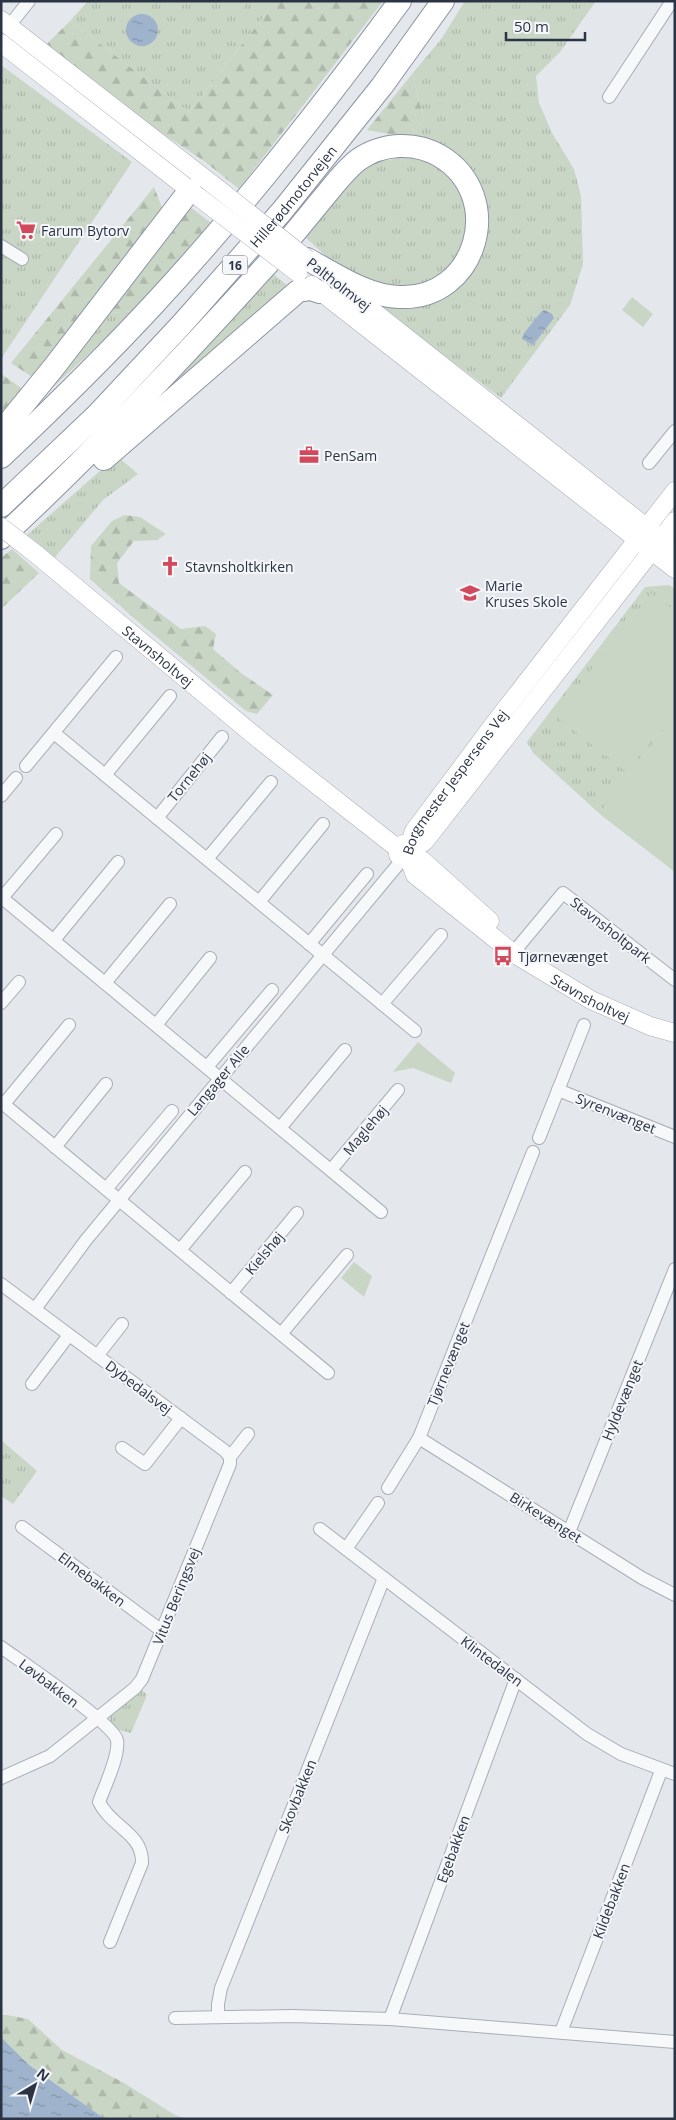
<svg xmlns="http://www.w3.org/2000/svg" width="676" height="2120" viewBox="0 0 676 2120" font-family="'Open Sans',sans-serif">
<defs>
<pattern id="grass-tufts" width="24" height="20" patternUnits="userSpaceOnUse" patternTransform="scale(1.25)"><rect width="24" height="20" fill="#c9d6c5"/><path d="M3 7l-1-3M5 7V3M7 7l1-3M15 17l-1-3M17 17v-4M19 17l1-3" fill="none" stroke="#adb8ab"/></pattern>
<pattern id="forest-firs" width="22" height="20" patternUnits="userSpaceOnUse" patternTransform="scale(1.25)"><rect width="22" height="20" fill="#c9d6c5"/><path d="M5 1l3.5 6h-7zM16 11l3.5 6h-7z" fill="#adb8ab"/></pattern>
<pattern id="water-ripples" width="26" height="14" patternUnits="userSpaceOnUse" patternTransform="scale(1.25)"><rect width="26" height="14" fill="#9fb4cc"/><path d="M2 4q2-2 4 0t4 0M15 11q2-2 4 0t4 0" fill="none" stroke="#8293a7"/></pattern>
</defs>
<rect width="100%" height="100%" fill="#e4e7ec"/>
<g fill="url(#grass-tufts)">
<polygon points="88,1 276,1 189,112 70,21"/>
<polygon points="465,1 596,1 560,52 536,76 539,103 552,133 574,169 581,196 583,264 570,305 501,398 362,294 446,296 479,202 410,138 424,119 412,74 442,38"/>
<polygon points="1,65 132,162 1,359"/>
<polygon points="410,156 437,165 457,186 469,211 460,258 438,281 415,289 381,287 331,261 303,235 354,175 377,162"/>
<polygon points="271,272 289,287 117,439"/>
<polygon points="135,311 51,389 110,313"/>
<polygon points="117,456 138,474 103,500 52,561 42,548 27,535"/>
<polygon points="669,585 675,589 675,872 601,815 533,753 527,742 645,587"/>
<polygon points="1,1440 37,1471 13,1504 1,1496"/>
<polygon points="141,1689 147,1695 131,1733 116,1729 110,1720 110,1714"/>
</g>
<g fill="url(#forest-firs)">
<polygon points="276,1 383,1 239,189 204,161 157,130 46,45 70,21 189,112"/>
<polygon points="412,74 424,119 410,138 367,130"/>
<polygon points="154,187 163,210 37,380 11,363"/>
<polygon points="189,206 211,223 135,311 110,313"/>
<polygon points="3,375 28,393 1,423 1,376"/>
<polygon points="125,515 140,517 166,534 157,540 134,541 117,563 119,583 181,629 205,626 216,634 213,649 241,673 273,695 257,714 246,711 136,620 90,579 91,546 112,521"/>
<polygon points="12,549 39,573 1,609 1,558"/>
<polygon points="1,2015 7,2015 28,2019 62,2050 124,2083 175,2115 187,2119 105,2119 29,2065 1,2037"/>
</g>
<g fill="#c9d6c5">
<polygon points="233,1 245,1 246,5 242,10 236,10 232,5"/>
<polygon points="256,1 275,1 275,6 269,12 262,12 257,8"/>
<circle cx="251" cy="18" r="6"/>
<polygon points="632,297 653,314 643,327 622,310"/>
<polygon points="651,593 675,611 675,711 627,772 555,716"/>
<polygon points="675,715 675,868 601,811"/>
<polygon points="418,1042 455,1073 451,1083 413,1068 393,1072"/>
<polygon points="354,1262 372,1276 364,1297 341,1278"/>
</g>
<g fill="url(#water-ripples)">
<circle cx="142" cy="30" r="16"/>
<polygon points="545,310 552,314 554,318 533,345 522,339 524,333 542,311"/>
<polygon points="1,2037 29,2065 105,2119 1,2119"/>
</g>
<g fill="none" stroke-linecap="round" stroke-linejoin="round">
<defs>
<g id="street">
<polyline points="9,26 29,1"/>
<polyline points="609,97 672,1"/>
<polyline points="1,246 22,259"/>
<polyline points="649,463 675,431"/>
<polyline points="54,733 415,1031"/>
<polyline points="26,766 116,657"/>
<polyline points="105,775 170,696"/>
<polyline points="1,796 16,778"/>
<polyline points="157,818 222,737"/>
<polyline points="207,859 271,782"/>
<polyline points="1,897 381,1212"/>
<polyline points="2,898 56,834"/>
<polyline points="259,902 323,824"/>
<polyline points="54,940 118,862"/>
<polyline points="309,944 367,874"/>
<polyline points="513,953 563,893 675,980"/>
<polyline points="105,983 170,904"/>
<polyline points="1,1003 19,982"/>
<polyline points="382,1004 441,935"/>
<polyline points="156,1025 210,958"/>
<polyline points="207,1067 272,990"/>
<polyline points="558,1090 675,1137"/>
<polyline points="1,1102 328,1373"/>
<polyline points="4,1104 69,1025"/>
<polyline points="280,1128 345,1050"/>
<polyline points="539,1138 584,1025"/>
<polyline points="55,1147 106,1084"/>
<polyline points="331,1170 398,1090"/>
<polyline points="106,1189 172,1111"/>
<polyline points="180,1250 245,1172"/>
<polyline points="1,1284 225,1451 230,1457"/>
<polyline points="231,1293 297,1213"/>
<polyline points="35,1309 86,1240 406,855"/>
<polyline points="281,1334 347,1255"/>
<polyline points="97,1356 122,1324"/>
<polyline points="32,1384 69,1335"/>
<polyline points="419,1438 642,1578 675,1595"/>
<polyline points="122,1448 145,1464 181,1418"/>
<polyline points="230,1457 248,1434"/>
<polyline points="388,1488 419,1438 533,1152"/>
<polyline points="22,1527 162,1631"/>
<polyline points="320,1529 587,1734 621,1754 675,1774"/>
<polyline points="569,1532 675,1269"/>
<polyline points="346,1549 378,1503"/>
<path d="M1,1647C20,1661 113,1723 117,1740C120,1755 104,1788 99,1802C111,1827 143,1833 142,1863L110,1942"/>
<polyline points="1,1778 50,1756 135,1688 142,1679 230,1464 230,1457"/>
<polyline points="218,2016 218,2004 221,1988 384,1578"/>
<polyline points="175,2018 292,2016 390,2019 675,2042"/>
<polyline points="390,2019 516,1679"/>
<polyline points="561,2032 661,1771"/>
</g>
<g id="secondary">
<polyline points="1,20 212,184"/>
<polyline points="1,43 200,198"/>
<polyline points="312,285 675,569"/>
<polyline points="340,285 675,550"/>
<path id="s1" d="M36,554L261,741L406,855"/>
<path id="s2" d="M403,844L415,875L513,953L591,1000L650,1026L675,1033"/>
<polyline points="398,855 406,855 422,860 490,921"/>
<path id="s3" d="M406,855L414,831L497,720L675,491"/>
<polyline points="406,855 425,841 675,521"/>
</g>
<g id="highway">
<polyline points="1,432 54,367 190,190"/>
<path d="M1,457C53,408 105,357 154,304C242,209 323,106 400,1"/>
<polyline points="104,459 298,291 311,289 320,292"/>
<path id="s4" d="M1,506L97,415L182,324L282,211L382,86L443,1"/>
<path d="M1,538C93,453 178,363 262,270C284,247 304,221 324,197C335,184 345,170 358,160C382,143 415,141 440,156C507,196 477,301 399,297C366,296 335,274 307,259"/>
</g>
</defs>
<use href="#street" stroke="#a9aeb7" stroke-width="14"/>
<use href="#secondary" stroke="#a9aeb7" stroke-width="19"/>
<use href="#highway" stroke="#8b94a3" stroke-width="24"/>
<use href="#street" stroke="#f7f8fa" stroke-width="12"/>
<use href="#secondary" stroke="#fff" stroke-width="18"/>
<use href="#highway" stroke="#fff" stroke-width="22"/>
<defs>
<g id="secondary-bridge">
<polyline points="212,184 307,259"/>
<polyline points="200,198 298,273"/>
<polyline points="1,527 36,554"/>
</g>
</defs>
<use href="#secondary-bridge" stroke="#a9aeb7" stroke-width="19" stroke-linecap="butt"/>
<use href="#secondary-bridge" stroke="#fff" stroke-width="18"/>
</g>
<defs>
<symbol id="supermarket-bare" viewBox="-9 -9 18 18"><path d="M-6-5.5h2.5l.6 2H6L4.5 2H-2.5L-4.4-4H-6ZM-1.5 3.2a1.3 1.3 0 1 0 .1 0ZM3 3.2a1.3 1.3 0 1 0 .1 0Z" fill="#d1495b" stroke="#f4f6f9" stroke-width="2.5" paint-order="stroke"/></symbol>
<symbol id="office-bare" viewBox="-9 -9 18 18"><path d="M-6-3h4V-5.5h4V-3h4V5H-6ZM-1-4.5V-3h2v-1.5ZM-6 0V1H6V0Z" fill="#d1495b" stroke="#f4f6f9" stroke-width="2.5" paint-order="stroke"/></symbol>
<symbol id="church-bare" viewBox="-9 -9 18 18"><path d="M-1.2-6h2.4v3.5h3.3v2.4h-3.3V6h-2.4V-.1h-3.3v-2.4h3.3Z" fill="#d1495b" stroke="#f4f6f9" stroke-width="2.5" paint-order="stroke"/></symbol>
<symbol id="school-bare" viewBox="-9 -9 18 18"><path d="M0-5L7-2L0 1L-7-2ZM-4 1L0 2.5L4 1V4Q0 6-4 4Z" fill="#d1495b" stroke="#f4f6f9" stroke-width="2.5" paint-order="stroke"/></symbol>
<symbol id="bus-bare" viewBox="-9 -9 18 18"><path d="M-5-6H5V4H4V6H2V4H-2V6H-4V4H-5ZM-3.5-4V0h7V-4ZM-3.5 1.2v1.5H-2V1.2ZM2 1.2v1.5H3.5V1.2Z" fill="#d1495b" stroke="#f4f6f9" stroke-width="2.5" paint-order="stroke"/></symbol>
</defs>
<g fill-rule="evenodd">
<use href="#supermarket-bare" x="12" y="216" width="28" height="28"/>
<use href="#office-bare" x="295" y="441" width="28" height="28"/>
<use href="#church-bare" x="156" y="552" width="28" height="28"/>
<use href="#school-bare" x="456" y="579" width="28" height="28"/>
<use href="#bus-bare" x="489" y="942" width="28" height="28"/>
</g>
<g text-anchor="middle" dominant-baseline="central" stroke-width="4" stroke-linejoin="round" paint-order="stroke">
<rect fill="#f4f6f9" stroke="#676e7b" stroke-width="1" x="222.5" y="255.5" width="25" height="19" rx="4"/>
<g font-size="12" font-weight="bold" fill="#2b3445">
<text x="235" y="265">16</text>
</g>
<g font-size="14" fill="#2b3445" stroke="#f4f6f9">
<text stroke="none"><textPath href="#s4" startOffset="426">Hillerødmotorvejen</textPath></text>
<text transform="translate(339 284) rotate(38)">Paltholmvej</text>
<text stroke="none"><textPath href="#s1" startOffset="159">Stavnsholtvej</textPath></text>
<text transform="translate(189 777) rotate(-51)">Tornehøj</text>
<text stroke="none"><textPath href="#s3" startOffset="88">Borgmester Jespersens Vej</textPath></text>
<text transform="translate(611 930) rotate(38)">Stavnsholtpark</text>
<text stroke="none"><textPath href="#s2" startOffset="248">Stavnsholtvej</textPath></text>
<text transform="translate(218 1080) rotate(-50)">Langager Alle</text>
<text transform="translate(616 1113) rotate(22)">Syrenvænget</text>
<text transform="translate(365 1130) rotate(-50)">Maglehøj</text>
<text transform="translate(264 1253) rotate(-50)">Kielshøj</text>
<text transform="translate(448 1364) rotate(-68)">Tjørnevænget</text>
<text transform="translate(139 1387) rotate(37)">Dybedalsvej</text>
<text transform="translate(622 1400) rotate(-68)">Hyldevænget</text>
<text transform="translate(546 1517) rotate(32)">Birkevænget</text>
<text transform="translate(92 1579) rotate(37)">Elmebakken</text>
<text transform="translate(176 1596) rotate(-68)">Vitus Beringsvej</text>
<text transform="translate(492 1661) rotate(37)">Klintedalen</text>
<text transform="translate(49 1683) rotate(37)">Løvbakken</text>
<text transform="translate(297 1796) rotate(-68)">Skovbakken</text>
<text transform="translate(453 1849) rotate(-70)">Egebakken</text>
<text transform="translate(611 1901) rotate(-69)">Kildebakken</text>
</g>
<g font-size="14" fill="#2b3445" stroke="#f4f6f9" text-anchor="start">
<text x="41" y="230">Farum Bytorv</text>
<text x="324" y="455">PenSam</text>
<text x="185" y="566">Stavnsholtkirken</text>
<text x="485" y="585">Marie<tspan x="485" dy="16">Kruses Skole</tspan></text>
<text x="518" y="956">Tjørnevænget</text>
</g>
</g>
<rect width="676" height="2120" fill="none" stroke="#2b3445" stroke-width="5"/>
<g transform="translate(35 2085) rotate(38)" stroke="#f4f6f9" stroke-width="4" paint-order="stroke">
<path d="M0-4L9 19L0 12L-9 19Z" fill="#2b3445"/>
<text y="-8" font-size="14" font-weight="bold" text-anchor="middle" fill="#2b3445">N</text>
</g>
<path d="M506 32v8h79v-8" fill="none" stroke="#2b3445" stroke-width="2.5"/>
<text x="514" y="32" font-size="15" fill="#2b3445" stroke="#f4f6f9" stroke-width="4" paint-order="stroke">50 m</text>
</svg>
